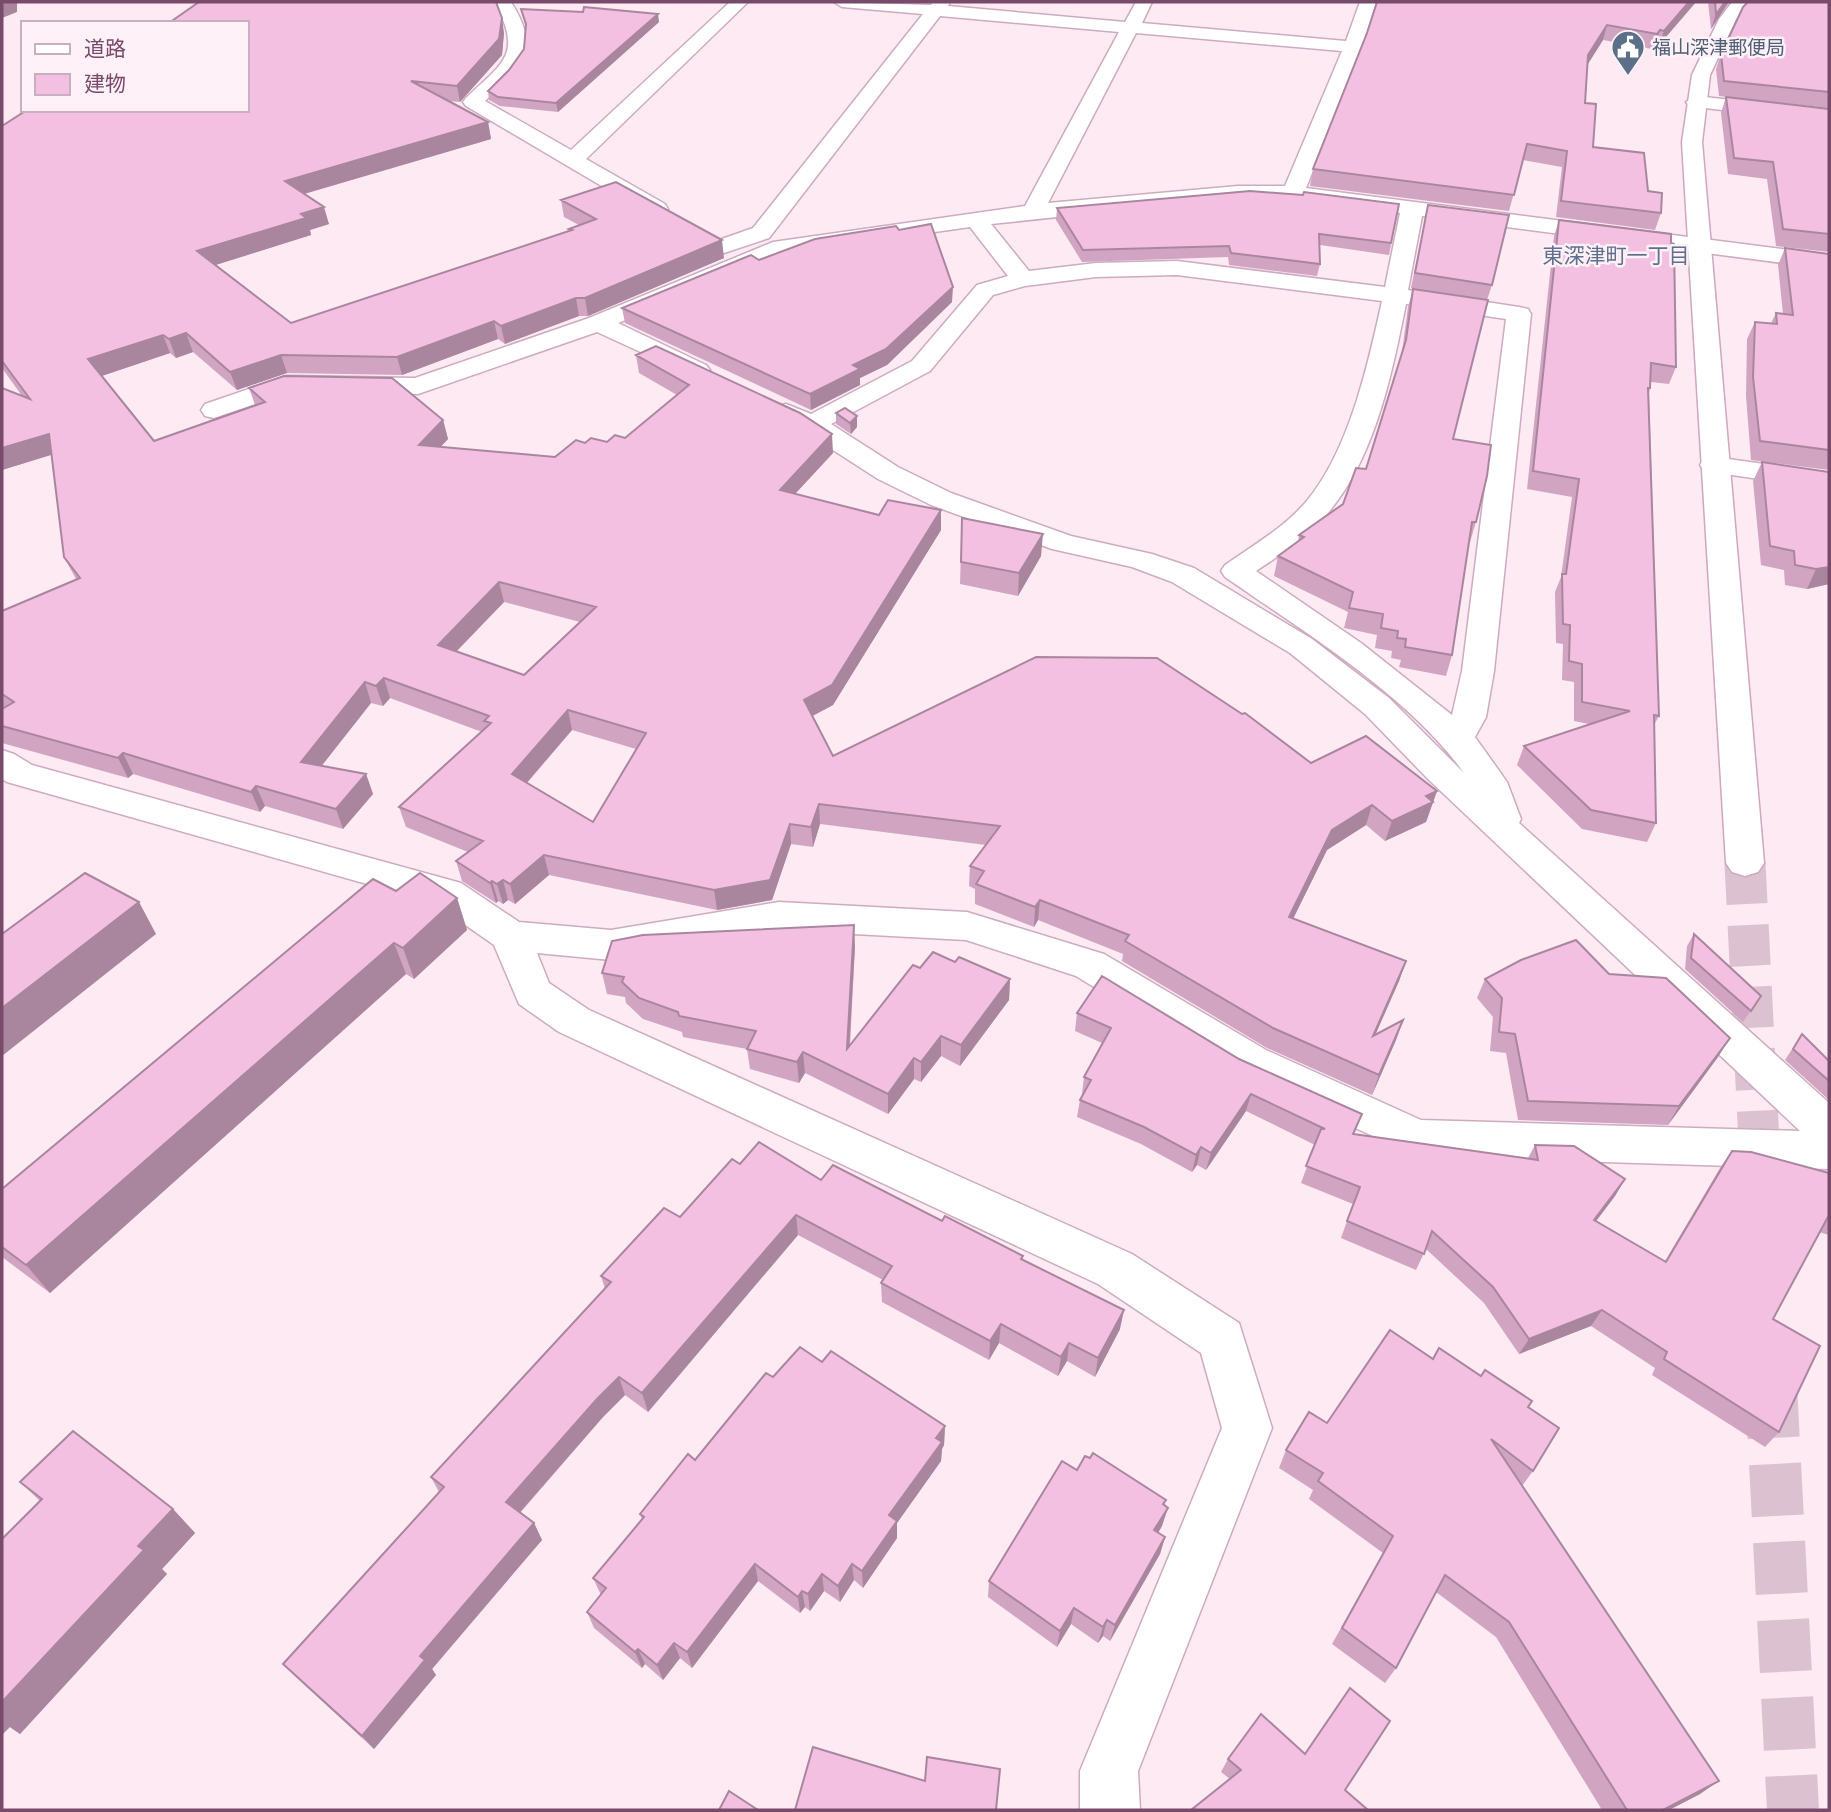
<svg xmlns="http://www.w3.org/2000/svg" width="1831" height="1812" viewBox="0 0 1831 1812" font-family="'Space Grotesk','Noto Sans JP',sans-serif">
<rect width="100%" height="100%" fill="#fdeaf2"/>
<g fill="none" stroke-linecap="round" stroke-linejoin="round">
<polyline stroke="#dcc2d0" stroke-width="41" stroke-dasharray="41 21" stroke-linecap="butt" points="1745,863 1761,1182"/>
<polyline stroke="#dcc2d0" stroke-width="52" stroke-dasharray="52 26" stroke-linecap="butt" points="1771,1386 1793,1810"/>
<defs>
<g id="street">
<path d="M495,2H511C542,51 522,65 485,101L571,150L730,2H748L586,159L665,204L668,209L665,214H649L466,106L463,102L466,98C505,61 522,55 495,2Z"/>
<path d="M834,2L931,5L933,2H950L948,6L1125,22L1136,2H1152L1142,23L1346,41L1360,2H1376L1362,47L1306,188L1829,255V269L1422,216L1408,290L1519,307L1528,309L1531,314L1494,671L1486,717L1475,737L1507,782L1521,819L1519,823L1829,1103V1169L1417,1156L1236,1074L1076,976L966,940L779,930L611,960L537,953L549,983L589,1010L1132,1254L1239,1323L1272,1428L1138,1771L1140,1810H1080V1771L1222,1428L1201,1353L1098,1284L559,1032L519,1004L494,945L434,903L7,782L2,779V750L14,754L32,765L461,883L519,922L611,930L779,902L967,912L1104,954L1266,1050L1421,1120L1800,1131L1428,779L1365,714L1290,653L1172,582L1132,567L1052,549L931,505L878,479L802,430L777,418L773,412L777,406L786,404L811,414L912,361L977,285L1008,276L970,227L786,253L618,323L706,365L710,370L706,375L697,378L597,332L418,394L290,392L214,418L205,416L201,410L205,404L287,376L415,378L589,318L773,242L1025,206L1119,32L940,16L769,238L724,253L716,251L713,246L716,241L753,228L923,14L842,7ZM1136,33L1342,51L1285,186H1238L1048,203ZM1238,198L1293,200L1400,213L1385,287L1177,261L1096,263L1029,271L991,224ZM1177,275L1382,301C1368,365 1349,451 1306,502C1284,528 1253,545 1225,565L1221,571L1225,577C1304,632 1408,695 1464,773L1389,698L1312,639L1194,568L1152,554L1071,536L951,493L898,467L831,424L930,371L993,295L1025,286L1096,277ZM1406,304L1506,319L1462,671L1452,715L1361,643L1256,571C1277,557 1299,543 1316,526C1373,470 1391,378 1406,304Z"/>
<polygon points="1696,96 1829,111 1829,123 1689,106 1686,102"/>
<polygon points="1714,457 1829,473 1829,489 1704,471 1700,465 1704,459"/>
</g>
<polygon id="secondary" points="1732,2 1750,2 1736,20 1710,75 1702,142 1764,863 1758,872 1745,876 1732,872 1726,863 1682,142 1692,75 1719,19"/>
</defs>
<use href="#street" stroke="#ceabc0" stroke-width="3"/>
<use href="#secondary" stroke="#cfa7be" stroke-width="3"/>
<use href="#street" fill="#fff" fill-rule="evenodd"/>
<use href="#secondary" fill="#fff" fill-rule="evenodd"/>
</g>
<g fill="#d1a5c2" fill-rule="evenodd">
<polygon points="1696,2 1659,45 1655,45 1652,49 1603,40 1588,64 1585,103 1593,147 1648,191 1661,213 1655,230 1556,217 1562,167 1523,160 1509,211 1310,186 1313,169 1367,33"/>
<polygon points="1708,2 1729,2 1711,29"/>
<polygon points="1829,2 1829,108 1719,96 1716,69 1721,54"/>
<polygon points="521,9 659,22 558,112 500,106 489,100 488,91 509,70 524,49 526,28"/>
<path d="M504,33L502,55L460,102L447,101L488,122L491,139L304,194L329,224L310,230L311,235L215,265L291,323L570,231L569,229L579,225L564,217L561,200L724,258L588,316H579L505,344L498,339L402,375L287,373L237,390L193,352L176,358L170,353L101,376L154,441L255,405L249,388L443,420L448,439L440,447L555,457L585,443L607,442L625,438L677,395L639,373L636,355L833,453L795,494L879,515L941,510V530L833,705L812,716L833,756L1311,763L1437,791L1426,822L1385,841L1366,825L1327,850L1293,919L1406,961L1399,981L1375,1035L1403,1020L1396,1040L1372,1095L1267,1048L1122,961L1123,954L1038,920L1034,927L975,904V889L969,886L970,866L986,845L820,824L813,847L791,844L772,900L717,910L549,875L515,904L508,900L503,904L498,901L496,903L462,881L456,861L468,852L406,827L399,807L482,732L390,698L383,706L371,703L321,766L366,774L373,794L343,829L265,806L260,812L133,774L128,778L2,743V709L4,708L2,706V611L76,579L64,557L51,455L2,470V388L22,396L2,368V126ZM504,602L580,622L524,675L457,651ZM572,730L636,749L593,822L527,783Z"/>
<polygon points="1726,97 1829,109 1829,252 1776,246 1767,179 1728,174 1721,113"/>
<polygon points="1399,204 1389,255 1320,245 1320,264 1317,276 1229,265 1228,257 1082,262 1056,220 1057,208"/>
<polygon points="1428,205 1492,285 1487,300 1411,288"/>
<polygon points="1559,220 1676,367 1669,384 1651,382 1650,388 1649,393 1659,716 1654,725 1656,823 1647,842 1582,829 1517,765 1524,746 1589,724 1574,721 1574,682 1562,680 1563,644 1556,643 1555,592 1561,577 1572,497 1527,489 1554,236"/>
<polygon points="1785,248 1829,254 1829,470 1751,460 1746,396 1747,339 1755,322 1771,323 1776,313 1783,314 1778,265"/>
<polygon points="759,260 952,302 887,365 860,378 860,385 811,410 625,323 622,308"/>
<polygon points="1413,289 1476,522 1470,542 1469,542 1452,655 1446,676 1399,667 1401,660 1391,658 1392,651 1375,648 1377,635 1344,628 1348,612 1274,576 1278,556 1298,542 1299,535 1343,504 1366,469 1402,352 1408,307"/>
<polygon points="836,413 857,416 857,427 851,434 836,424"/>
<polygon points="1762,462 1829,584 1807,589 1785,585 1784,570 1761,565 1753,481"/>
<polygon points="962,518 1041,556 1018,596 960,584"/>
<polygon points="396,891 457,898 467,930 414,979 406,974 50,1293 2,1257 2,1189"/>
<polygon points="1694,934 1761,996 1743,1022 1685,969 1687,946"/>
<polygon points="855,946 850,1046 920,968 955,962 1010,979 1009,1000 960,1066 941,1056 921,1082 914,1079 888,1114 805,1073 799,1083 750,1069 747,1049 683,1037 682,1032 643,1019 626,1003 625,997 607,994 602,973"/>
<polygon points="1609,974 1718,1057 1668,1125 1518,1120 1506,1053 1490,1051 1493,1017 1477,998 1485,979"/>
<polygon points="1077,1013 1355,1134 1528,1158 1535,1145 1625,1179 1615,1196 1596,1221 1665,1261 1720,1168 1732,1151 1829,1173 1829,1235 1819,1232 1773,1319 1779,1432 1765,1447 1652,1375 1655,1368 1591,1326 1519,1354 1484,1303 1426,1249 1416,1270 1341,1238 1353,1204 1301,1183 1315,1145 1246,1111 1206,1170 1197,1165 1192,1172 1141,1144 1077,1117 1080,1100 1083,1095 1082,1094 1084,1077 1102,1043 1075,1031"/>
<polygon points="1802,1034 1829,1061 1829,1100 1785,1060"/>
<polygon points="740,1164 821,1180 942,1221 1023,1256 1023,1260 1120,1329 1095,1377 1067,1361 1058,1376 999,1343 989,1360 882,1302 881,1283 883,1280 798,1235 648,1412 625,1395 603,1417 520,1513 534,1523 542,1540 432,1669 436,1675 374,1749 297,1678 283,1664 439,1492 431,1477 605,1289 601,1276 680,1217"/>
<polygon points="1433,1359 1528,1407 1533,1471 1522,1486 1700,1794 1669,1810 1602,1810 1496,1637 1436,1592 1396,1668 1385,1683 1332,1644 1383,1553 1309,1499 1313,1490 1279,1468 1286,1450 1327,1423"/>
<polygon points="822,1362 945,1426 944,1445 942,1449 941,1461 897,1523 897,1538 863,1588 854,1580 840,1602 824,1591 810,1611 805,1607 800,1613 758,1581 692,1668 680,1658 663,1680 645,1664 642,1668 594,1628 587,1612 601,1595 593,1578 642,1519 640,1514 695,1460 773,1377"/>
<polygon points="1077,1470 1166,1500 1164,1506 1162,1526 1158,1533 1165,1537 1160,1554 1110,1641 1103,1636 1098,1643 1071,1624 1057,1647 988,1597 989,1581"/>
<polygon points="20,1482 173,1509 195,1533 162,1569 167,1574 20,1734 10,1727 40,1501"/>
<polygon points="1228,1759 1345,1790 1230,1779 1221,1772"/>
</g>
<g fill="#aa869e">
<polygon points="12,2 17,2 17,12 2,18 2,5"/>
<polygon points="1689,2 1696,2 1659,45 1664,31"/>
<polygon points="1725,2 1729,2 1711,29 1716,14"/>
<polygon points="658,14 659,22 558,112 556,103"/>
<polygon points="502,18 504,33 502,55 460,102 457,86"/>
<polygon points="1607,25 1603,40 1584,70 1588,55"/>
<polygon points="1660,30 1655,45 1652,49 1657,34"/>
<polygon points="488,122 491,139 290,198 285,181"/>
<polygon points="324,207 329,224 310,230 311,235 203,269 197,251"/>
<polygon points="722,240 724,258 588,316 585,298"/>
<polygon points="953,287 952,302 887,365 860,378 860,385 811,410 810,394 853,365"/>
<polygon points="576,298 579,316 505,344 501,326"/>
<polygon points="494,321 498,339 402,375 397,357"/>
<polygon points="186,333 193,352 176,358 169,339"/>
<polygon points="163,335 170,353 96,378 88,359"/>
<polygon points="281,355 287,373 237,390 230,372"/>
<polygon points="857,416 857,427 851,434 850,423"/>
<polygon points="443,420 448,439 424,465 419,445"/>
<polygon points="49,434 57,453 2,470 2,448"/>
<polygon points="832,434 833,453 781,509 780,490"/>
<polygon points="941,510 941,530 833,705 805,720 804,700"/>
<polygon points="1043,534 1041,556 1018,596 1019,573"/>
<polygon points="1829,567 1829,584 1807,589 1816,569"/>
<polygon points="499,582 504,602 444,664 438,645"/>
<polygon points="384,678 390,698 383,706 376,686"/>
<polygon points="365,682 371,703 309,782 301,762"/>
<polygon points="568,710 572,730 517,794 512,774"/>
<polygon points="123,753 133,774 128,778 118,758"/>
<polygon points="366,774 373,794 343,829 336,809"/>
<polygon points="256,786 265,806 260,812 251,792"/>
<polygon points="1437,791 1426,822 1385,841 1392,821 1426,796"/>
<polygon points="819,804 820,824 813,847 811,827"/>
<polygon points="1372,805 1366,825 1327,850 1284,937 1289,917 1332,830"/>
<polygon points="790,824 791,844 772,900 717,910 714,890"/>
<polygon points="544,855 549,875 515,904 510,884"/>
<polygon points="503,880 508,900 503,904 497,884"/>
<polygon points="492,881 498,901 496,903 490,883"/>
<polygon points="457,898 467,930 414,979 403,948"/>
<polygon points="1040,900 1038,920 1034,927 1035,907"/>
<polygon points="139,902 156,934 2,1056 2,1008"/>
<polygon points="854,925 855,946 848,1069 847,1049"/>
<polygon points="394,943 406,974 50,1293 26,1265"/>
<polygon points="1406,961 1399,981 1366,1056 1373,1036"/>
<polygon points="1010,979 1009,1000 960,1066 961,1045"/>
<polygon points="1403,1020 1396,1040 1372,1095 1379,1075"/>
<polygon points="941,1036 941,1056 921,1082 921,1062"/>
<polygon points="1730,1038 1718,1057 1668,1125 1679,1106"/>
<polygon points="803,1052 805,1073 799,1083 797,1062"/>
<polygon points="914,1058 914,1079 888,1114 888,1094"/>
<polygon points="1251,1094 1246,1111 1206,1170 1211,1153"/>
<polygon points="1201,1147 1197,1165 1192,1172 1196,1155"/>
<polygon points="1625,1179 1615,1196 1584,1237 1594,1220"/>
<polygon points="796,1215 798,1235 648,1412 642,1393"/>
<polygon points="1124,1310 1120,1329 1095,1377 1098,1358"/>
<polygon points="1602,1310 1591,1326 1519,1354 1529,1339"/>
<polygon points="1001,1324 999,1343 989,1360 990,1341"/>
<polygon points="1069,1343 1067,1361 1058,1376 1061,1357"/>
<polygon points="619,1377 625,1395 603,1417 514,1519 506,1502 597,1399"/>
<polygon points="945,1426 944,1445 942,1449 941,1461 897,1523 897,1538 863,1588 862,1571 889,1515"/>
<polygon points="1168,1508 1162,1526 1149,1548 1154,1530"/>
<polygon points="173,1509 195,1533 162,1569 167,1574 20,1734 10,1727 2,1735 2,1702 138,1546"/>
<polygon points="534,1523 542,1540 432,1669 436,1675 374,1749 362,1736 420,1656"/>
<polygon points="1165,1537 1160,1554 1110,1641 1115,1625"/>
<polygon points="755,1564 758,1581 692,1668 687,1652"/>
<polygon points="852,1564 854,1580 840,1602 838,1586"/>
<polygon points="822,1574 824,1591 810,1611 808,1594"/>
<polygon points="802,1591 805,1607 800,1613 798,1597"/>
<polygon points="1074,1608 1071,1624 1057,1647 1060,1631"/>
<polygon points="1107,1620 1103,1636 1098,1643 1103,1627"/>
<polygon points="674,1643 680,1658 663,1680 657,1665"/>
<polygon points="638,1649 645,1664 642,1668 635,1652"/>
<polygon points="1719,1781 1700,1794 1669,1810 1663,1810"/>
</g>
<g fill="#f3c0e1" stroke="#aa869e" stroke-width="2" fill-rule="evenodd">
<polygon points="2,2 12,2 2,5"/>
<path d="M199,2H496L502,18L499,39L457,86L411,81L488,122L285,181L324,207L301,214L306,218L197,251L291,323L572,230L569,229L596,219L561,200L616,182L722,240L585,298H576L501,326L494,321L397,357L281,355L230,372L186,333L169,339L163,335L88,359L154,441L265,402L249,388L284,376L392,378L443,420L419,445L555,457L576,440L585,443L591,438L607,442L615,435L625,438L689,385L636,355L656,346L800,413L832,434L780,490L879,515L888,500L941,510L832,685L804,700L833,756L1036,657L1157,658L1242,714L1245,713L1311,763L1366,736L1437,791L1426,796L1433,802L1392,821L1372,805L1332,830L1289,917L1406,961L1373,1036L1403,1020L1379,1075L1273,1028L1125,941L1129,935L1040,900L1035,907L976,884L984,871L970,866L1000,826L819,804L811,827L790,824L770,880L714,890L544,855L510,884L503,880L497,884L492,881L490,883L456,861L483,841L399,807L491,723L484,721L489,716L384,678L376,686L365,682L301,762L366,774L336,809L256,786L251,792L123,753L118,758L2,726V709L14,702L2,694V611L80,578L64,557L49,434L2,448V388L30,399L2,361V126L27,110H247V23H169ZM499,582L596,607L524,675L438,645ZM568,710L646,733L593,822L512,774Z"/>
<polygon points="1377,2 1689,2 1664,31 1660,30 1657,34 1607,25 1588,55 1585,103 1596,104 1593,147 1644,153 1648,191 1662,193 1661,213 1561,201 1567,151 1527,144 1514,195 1313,169 1367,33"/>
<polygon points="1715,2 1725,2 1716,14"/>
<polygon points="1748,2 1829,2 1829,92 1724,81 1721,54 1743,7"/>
<polygon points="584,7 658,14 556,103 498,97 488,91 509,70 524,49 526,24 521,9 583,12"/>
<polygon points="1726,97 1829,109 1829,234 1783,229 1773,162 1734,158"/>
<polygon points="1250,191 1303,195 1304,192 1399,204 1391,243 1319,234 1320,264 1231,253 1229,246 1083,250 1057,208"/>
<polygon points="1428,205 1509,215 1492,285 1415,273"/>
<polygon points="1559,220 1671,234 1671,243 1674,244 1676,367 1651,363 1650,388 1648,388 1659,716 1654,715 1656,823 1591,810 1524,746 1630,711 1582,702 1582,664 1569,661 1570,625 1563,624 1562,574 1566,574 1579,479 1533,471"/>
<polygon points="931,224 953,287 886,349 853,365 860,369 810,394 622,308 751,255 759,260 815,239 896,226 899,230"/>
<polygon points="1785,248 1829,254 1829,450 1760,441 1753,377 1755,322 1777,324 1776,313 1793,315"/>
<polygon points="1413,289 1488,300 1453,439 1491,445 1487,476 1476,522 1472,522 1452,655 1405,647 1406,639 1397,638 1398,631 1381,628 1383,614 1349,608 1353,592 1278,556 1304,537 1299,535 1343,504 1356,468 1366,469 1406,340"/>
<polygon points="845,408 857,416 850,423 836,413"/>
<polygon points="1762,462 1829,472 1829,567 1816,569 1795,565 1794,551 1770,546"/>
<polygon points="962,518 1043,534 1019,573 961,562"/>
<polygon points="85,873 139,902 2,1008 2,934"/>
<polygon points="420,873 457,898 403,948 394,943 26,1265 2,1247 2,1189 373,879 396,891"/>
<polygon points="854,925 847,1049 913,965 920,968 933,952 955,962 959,957 1010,979 961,1045 941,1036 921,1062 914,1058 888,1094 803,1052 797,1062 747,1049 756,1031 679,1016 678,1012 639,998 622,982 624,977 602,973 612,941 643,935"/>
<polygon points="1694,934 1761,996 1751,1011 1691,958"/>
<polygon points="1576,940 1609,974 1666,978 1730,1038 1679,1106 1528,1101 1515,1034 1499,1032 1502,998 1485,979 1521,960"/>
<polygon points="1102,976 1239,1059 1362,1114 1353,1134 1538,1160 1535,1145 1574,1146 1625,1179 1594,1220 1666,1262 1732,1151 1751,1152 1829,1173 1829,1215 1773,1319 1820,1346 1779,1432 1664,1359 1667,1352 1602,1310 1529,1339 1493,1287 1432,1231 1424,1254 1347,1221 1360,1187 1306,1166 1321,1129 1325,1129 1251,1094 1211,1153 1201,1147 1196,1155 1144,1127 1080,1100 1091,1080 1084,1077 1111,1028 1077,1013"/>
<polygon points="1802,1034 1829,1061 1829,1081 1793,1049"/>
<polygon points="759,1142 821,1180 833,1165 942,1221 945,1216 1023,1256 1021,1259 1124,1310 1098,1358 1069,1343 1061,1357 1001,1324 990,1341 881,1283 892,1266 796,1215 642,1393 619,1377 597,1399 506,1502 534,1523 420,1656 425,1660 362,1736 283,1664 444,1487 431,1477 611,1282 601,1276 664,1208 680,1217 732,1159 740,1164"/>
<polygon points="1390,1330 1433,1359 1439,1348 1481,1376 1485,1370 1532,1401 1528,1407 1559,1428 1533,1471 1491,1439 1719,1781 1663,1810 1627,1810 1509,1622 1445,1575 1396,1668 1342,1628 1393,1536 1318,1481 1323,1473 1286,1450 1309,1412 1327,1423"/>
<polygon points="800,1347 822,1362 831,1351 945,1426 936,1438 942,1442 889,1515 897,1521 862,1571 852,1564 838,1586 822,1574 808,1594 802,1591 798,1597 755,1564 687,1652 674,1643 657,1665 638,1649 635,1652 587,1612 606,1588 593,1578 644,1517 640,1514 688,1454 695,1460 766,1373 773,1377"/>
<polygon points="73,1431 173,1509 138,1546 144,1550 2,1702 2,1539 42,1499 20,1482"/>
<polygon points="1093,1453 1166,1500 1163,1504 1168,1508 1154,1530 1165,1537 1115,1625 1107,1620 1103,1627 1074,1608 1060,1631 989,1581 1062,1461 1077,1470 1085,1456 1090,1458"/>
<polygon points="1350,1688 1390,1721 1345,1790 1368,1810 1191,1810 1241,1770 1228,1759 1261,1714 1305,1754"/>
<polygon points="813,1747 925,1781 927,1757 1000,1769 996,1810 795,1810"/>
<polygon points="729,1791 758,1810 719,1810"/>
</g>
<defs>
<symbol id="civic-pin" viewBox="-11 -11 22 30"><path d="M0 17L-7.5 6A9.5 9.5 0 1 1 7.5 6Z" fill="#5c6f8a" stroke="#fff1f7"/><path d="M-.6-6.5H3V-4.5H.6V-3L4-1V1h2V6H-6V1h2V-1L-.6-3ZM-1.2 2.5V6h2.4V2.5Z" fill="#fff"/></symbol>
</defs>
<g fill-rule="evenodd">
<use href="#civic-pin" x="1609" y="28" width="38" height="52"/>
</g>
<g text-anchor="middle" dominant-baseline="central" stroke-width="5" stroke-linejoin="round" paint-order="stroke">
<g font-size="19" fill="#4e5e75" stroke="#fff1f7" text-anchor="start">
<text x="1652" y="47">福山深津郵便局</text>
</g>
<g font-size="21" fill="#5f708e" stroke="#fff1f7">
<text x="1616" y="255">東深津町一丁目</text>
</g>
</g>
<rect width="1831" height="1812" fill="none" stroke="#794b6a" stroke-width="7"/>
<rect x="21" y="21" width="228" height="91" fill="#fff1f7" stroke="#c9afbf" stroke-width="2"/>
<rect x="35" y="44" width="35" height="10" fill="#ffffff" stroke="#c9afbf" stroke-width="2"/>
<text x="84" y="56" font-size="21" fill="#794b6a">道路</text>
<rect x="35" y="74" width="35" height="21" fill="#f3c0e1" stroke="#c9afbf" stroke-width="2"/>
<text x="84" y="91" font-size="21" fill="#794b6a">建物</text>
</svg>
